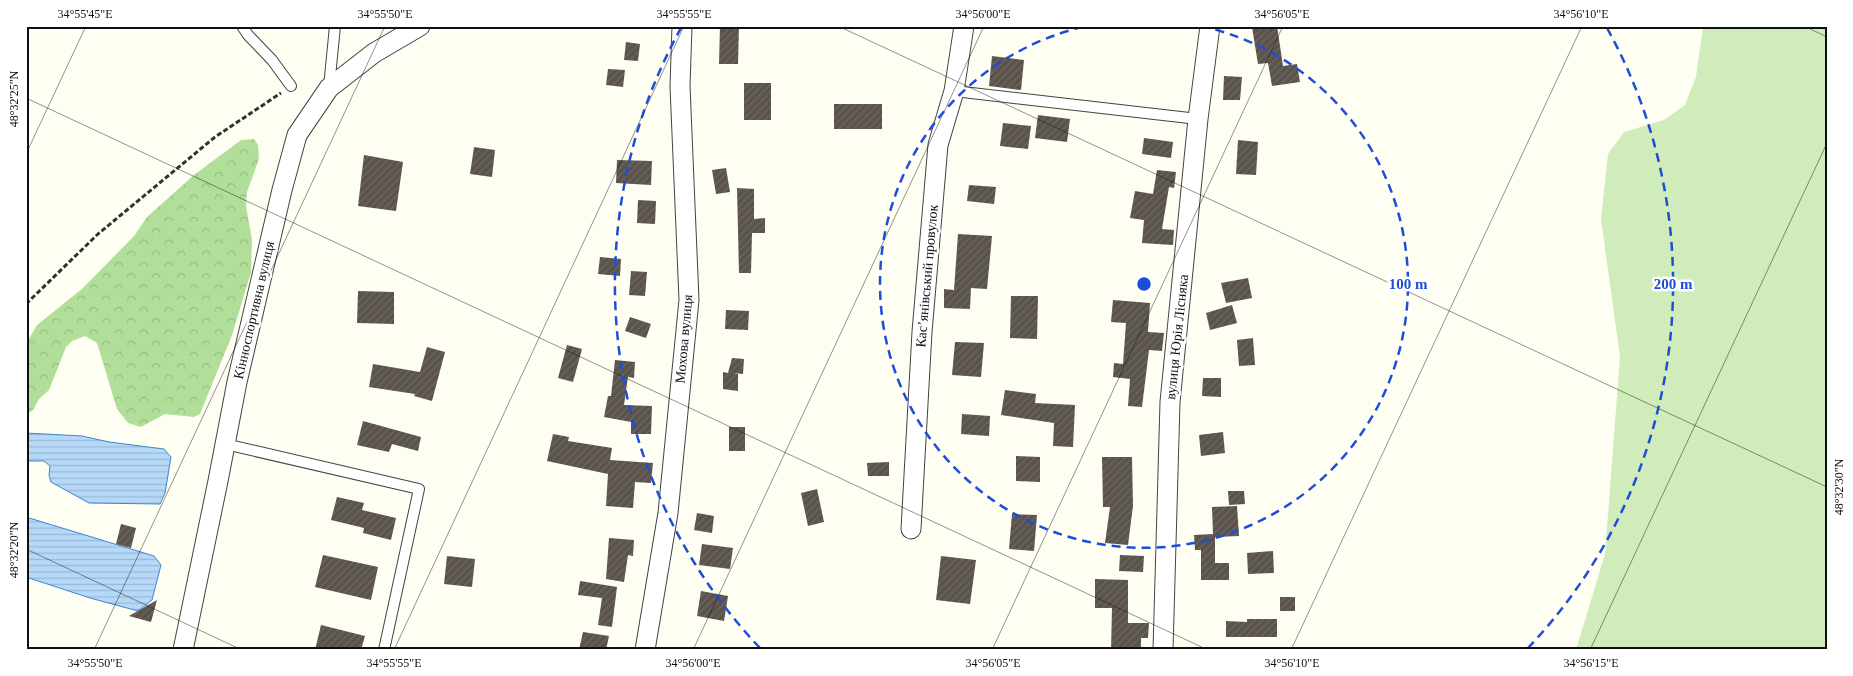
<svg xmlns="http://www.w3.org/2000/svg" width="1853" height="676" viewBox="0 0 1853 676" font-family="Georgia,serif">
<defs>
<pattern id="forest-crowns" width="20" height="18" patternUnits="userSpaceOnUse" patternTransform="scale(1.25)"><rect width="20" height="18" fill="#b1de99"/><path d="M2 6a3 3 0 1 1 6 0M12 15a3 3 0 1 1 6 0" fill="none" stroke="#97bd83"/></pattern>
<pattern id="water-rules" width="6" height="5" patternUnits="userSpaceOnUse" patternTransform="scale(1.25)"><rect width="6" height="5" fill="#b6d9f9"/><path d="M0 2.5h6" fill="none" stroke="#9bb9d4"/></pattern>
<pattern id="building-hatch" width="6" height="6" patternUnits="userSpaceOnUse" patternTransform="scale(1.25)"><rect width="6" height="6" fill="#5a534c"/><path d="M-1 1l2-2M0 6l6-6M5 7l2-2" fill="none" stroke="#6d6761"/></pattern>
</defs>
<rect width="100%" height="100%" fill="#fffef3"/>
<polygon fill="#cfecba" points="1703,26 1827,26 1827,650 1576,650 1605,554 1620,357 1601,219 1608,154 1624,132 1664,120 1685,105 1696,77"/>
<polygon fill="url(#forest-crowns)" points="254,139 258,145 259,159 247,192 246,206 252,240 251,272 232,335 200,414 194,417 165,414 141,427 128,423 117,409 97,343 85,336 72,341 66,347 49,390 39,399 33,410 26,415 26,344 37,325 83,288 134,236 147,217 194,175 241,140"/>
<g fill="url(#water-rules)" stroke="#3986d4">
<polygon points="26,433 82,436 109,442 164,449 171,457 165,493 160,504 89,503 51,482 49,475 50,466 44,461 26,461"/>
<polygon points="26,517 154,556 161,565 152,600 138,611 90,598 26,577"/>
</g>
<g fill="url(#building-hatch)">
<polygon points="720,26 739,26 738,64 719,64"/>
<polygon points="1259,26 1277,26 1283,66 1297,64 1300,82 1272,86 1268,63 1258,64 1252,27"/>
<polygon points="626,42 640,44 638,61 624,60"/>
<polygon points="992,56 1024,60 1021,90 989,86"/>
<polygon points="608,69 625,70 623,87 606,85"/>
<polygon points="1224,76 1242,77 1240,100 1223,100"/>
<rect x="744" y="83" width="27" height="37"/>
<rect x="834" y="104" width="48" height="25"/>
<polygon points="1038,115 1070,119 1067,142 1035,138"/>
<polygon points="1003,123 1031,126 1028,149 1000,146"/>
<polygon points="1144,138 1173,142 1171,158 1142,154"/>
<polygon points="1238,140 1258,142 1256,175 1236,174"/>
<polygon points="474,147 495,150 492,177 470,174"/>
<polygon points="364,155 403,162 396,211 358,206"/>
<polygon points="617,160 652,161 651,185 616,183"/>
<polygon points="726,168 730,192 716,194 712,170"/>
<polygon points="1157,170 1176,172 1174,188 1169,187 1162,229 1174,230 1173,245 1142,243 1144,220 1130,218 1135,191 1153,194"/>
<polygon points="969,185 996,187 994,204 967,201"/>
<polygon points="737,188 754,189 754,219 765,218 765,233 752,233 751,273 739,273"/>
<polygon points="638,200 656,201 655,224 637,223"/>
<polygon points="958,234 992,236 987,289 971,288 970,309 944,308 944,289 954,290"/>
<polygon points="600,257 621,259 620,276 598,274"/>
<polygon points="631,271 647,272 645,296 629,295"/>
<polygon points="1248,278 1252,298 1226,303 1221,283"/>
<polygon points="358,291 394,292 394,324 357,323"/>
<polygon points="1011,296 1038,296 1037,339 1010,338"/>
<polygon points="1113,300 1150,303 1148,332 1164,333 1162,351 1149,350 1142,407 1128,406 1130,379 1113,377 1114,363 1123,364 1126,323 1111,322"/>
<polygon points="1232,305 1237,323 1210,330 1206,313"/>
<polygon points="726,310 749,311 748,330 725,329"/>
<polygon points="630,317 651,324 646,338 625,331"/>
<polygon points="1253,338 1255,365 1239,366 1237,340"/>
<polygon points="955,342 984,343 981,377 952,375"/>
<polygon points="567,345 582,349 573,382 558,378"/>
<polygon points="427,347 445,352 432,401 414,396 415,394 369,387 373,364 420,372"/>
<polygon points="732,358 744,359 743,374 733,373 738,374 738,391 723,389 723,372 728,373"/>
<polygon points="615,360 635,362 634,378 628,377 624,405 652,406 651,434 631,434 631,422 604,417 608,396 611,396"/>
<polygon points="1203,378 1221,378 1221,397 1202,396"/>
<polygon points="1005,390 1036,394 1035,403 1075,405 1073,447 1053,446 1054,423 1001,415"/>
<polygon points="962,414 990,416 989,436 961,434"/>
<polygon points="363,421 421,437 418,451 392,444 389,452 357,445"/>
<rect x="729" y="427" width="16" height="24"/>
<polygon points="1223,432 1225,453 1201,456 1199,435"/>
<polygon points="553,434 569,437 568,441 612,448 610,460 653,463 651,483 635,482 633,508 606,506 608,474 547,461"/>
<polygon points="1016,456 1040,457 1040,482 1016,481"/>
<polygon points="1102,457 1132,457 1133,506 1128,545 1105,543 1110,507 1103,507"/>
<polygon points="889,462 889,476 868,476 867,463"/>
<polygon points="817,489 824,522 808,526 801,493"/>
<polygon points="1228,491 1244,491 1245,504 1229,505"/>
<polygon points="337,497 364,503 362,510 396,518 391,540 363,533 364,528 331,520"/>
<polygon points="1237,506 1239,536 1215,537 1215,563 1229,563 1229,580 1201,580 1201,550 1195,550 1194,535 1213,534 1212,507"/>
<polygon points="697,513 714,516 712,533 694,530"/>
<polygon points="1012,514 1037,515 1034,551 1009,549"/>
<polygon points="121,524 136,528 131,548 116,544"/>
<polygon points="609,538 634,540 633,556 628,555 624,582 606,579"/>
<polygon points="702,544 733,548 730,569 699,565"/>
<polygon points="1273,551 1274,573 1248,574 1247,553"/>
<polygon points="323,555 378,567 371,600 315,587"/>
<polygon points="1120,555 1144,556 1143,572 1119,571"/>
<polygon points="447,556 475,559 472,587 444,584"/>
<polygon points="941,556 976,560 970,604 936,600"/>
<polygon points="1095,579 1128,580 1128,623 1149,623 1148,638 1141,638 1141,650 1111,650 1112,608 1095,608"/>
<polygon points="580,581 617,587 612,627 598,625 602,598 578,595"/>
<polygon points="701,591 728,596 724,621 697,616"/>
<rect x="1280" y="597" width="15" height="14"/>
<polygon points="157,600 151,622 129,616"/>
<polygon points="1247,619 1277,619 1277,637 1226,637 1226,621 1247,622"/>
<polygon points="321,625 365,636 361,650 315,650"/>
<polygon points="583,632 609,636 606,650 579,650"/>
</g>
<g fill="none" stroke-linecap="round" stroke-linejoin="round">
<defs>
<g id="lane">
<polyline points="242,26 248,35 272,60 291,86"/>
<polyline points="329,87 335,26"/>
<polyline points="954,91 1198,119"/>
<polyline points="225,444 419,489 384,650"/>
</g>
<g id="street">
<polyline points="911,529 922,332 938,145 954,91 964,26"/>
<polyline points="183,650 218,481 237,382 282,190 297,135 329,88 374,53 420,26"/>
<polyline points="645,650 668,513 689,300 680,86 682,26"/>
<polyline points="1163,650 1170,402 1198,119 1210,26"/>
</g>
</defs>
<use href="#lane" stroke="#434343" stroke-width="12"/>
<use href="#street" stroke="#434343" stroke-width="21"/>
<polyline stroke="#323232" stroke-width="3" stroke-dasharray="5 2.5" stroke-linecap="butt" points="26,304 98,234 215,137 281,93"/>
<use href="#lane" stroke="#fff" stroke-width="10"/>
<use href="#street" stroke="#fff" stroke-width="19"/>
</g>
<path fill="none" stroke="#101010" stroke-width="1" stroke-opacity="0.45" d="M838,26L1827,487M1804,26L1827,37M26,98L1208,650M26,154L86,26M26,549L242,650M94,650L385,26M394,650L684,26M693,650L984,26M992,650L1283,26M1291,650L1582,26M1590,650L1827,143"/>
<g fill="none" stroke="#1d4ed8" stroke-width="2.5" stroke-dasharray="9 6">
<path d="M1201 26A264 264 0 1 1 1087 26"/>
<path d="M760 648A529 529 0 0 1 681 28M1607 28A529 529 0 0 1 1528 648"/>
</g>
<g text-anchor="middle" dominant-baseline="central" stroke-width="5" stroke-linejoin="round" paint-order="stroke">
<g font-size="14" fill="#101010" stroke="#fff">
<text transform="translate(927 276) rotate(-85)">Касʼянівський провулок</text>
<text transform="translate(254 310) rotate(-77)">Кінноспортивна вулиця</text>
<text transform="translate(1177 337) rotate(-84)">вулиця Юрія Лісняка</text>
<text transform="translate(684 339) rotate(-85)">Мохова вулиця</text>
</g>
</g>
<circle cx="1144" cy="284" r="8" fill="#1d4ed8" stroke="#fff" stroke-width="2.5"/>
<g font-size="15" text-anchor="middle" font-weight="bold" fill="#1d4ed8" stroke="#fff" stroke-width="5" stroke-linejoin="round" paint-order="stroke">
<text x="1408" y="289">100 m</text>
<text x="1673" y="289">200 m</text>
</g>
<rect width="1853" height="676" fill="none" stroke="#ffffff" stroke-width="55"/>
<rect x="28" y="28" width="1798" height="620" fill="none" stroke="#101010" stroke-width="2"/>
<g font-size="12" text-anchor="middle" fill="#101010">
<text x="85" y="18">34°55'45"E</text>
<text x="385" y="18">34°55'50"E</text>
<text x="684" y="18">34°55'55"E</text>
<text x="983" y="18">34°56'00"E</text>
<text x="1282" y="18">34°56'05"E</text>
<text x="1581" y="18">34°56'10"E</text>
<text transform="translate(14 99) rotate(-90)" y="4">48°32'25"N</text>
<text transform="translate(1839 487) rotate(-90)" y="4">48°32'30"N</text>
<text transform="translate(14 550) rotate(-90)" y="4">48°32'20"N</text>
<text x="95" y="667">34°55'50"E</text>
<text x="394" y="667">34°55'55"E</text>
<text x="693" y="667">34°56'00"E</text>
<text x="993" y="667">34°56'05"E</text>
<text x="1292" y="667">34°56'10"E</text>
<text x="1591" y="667">34°56'15"E</text>
</g>
</svg>
